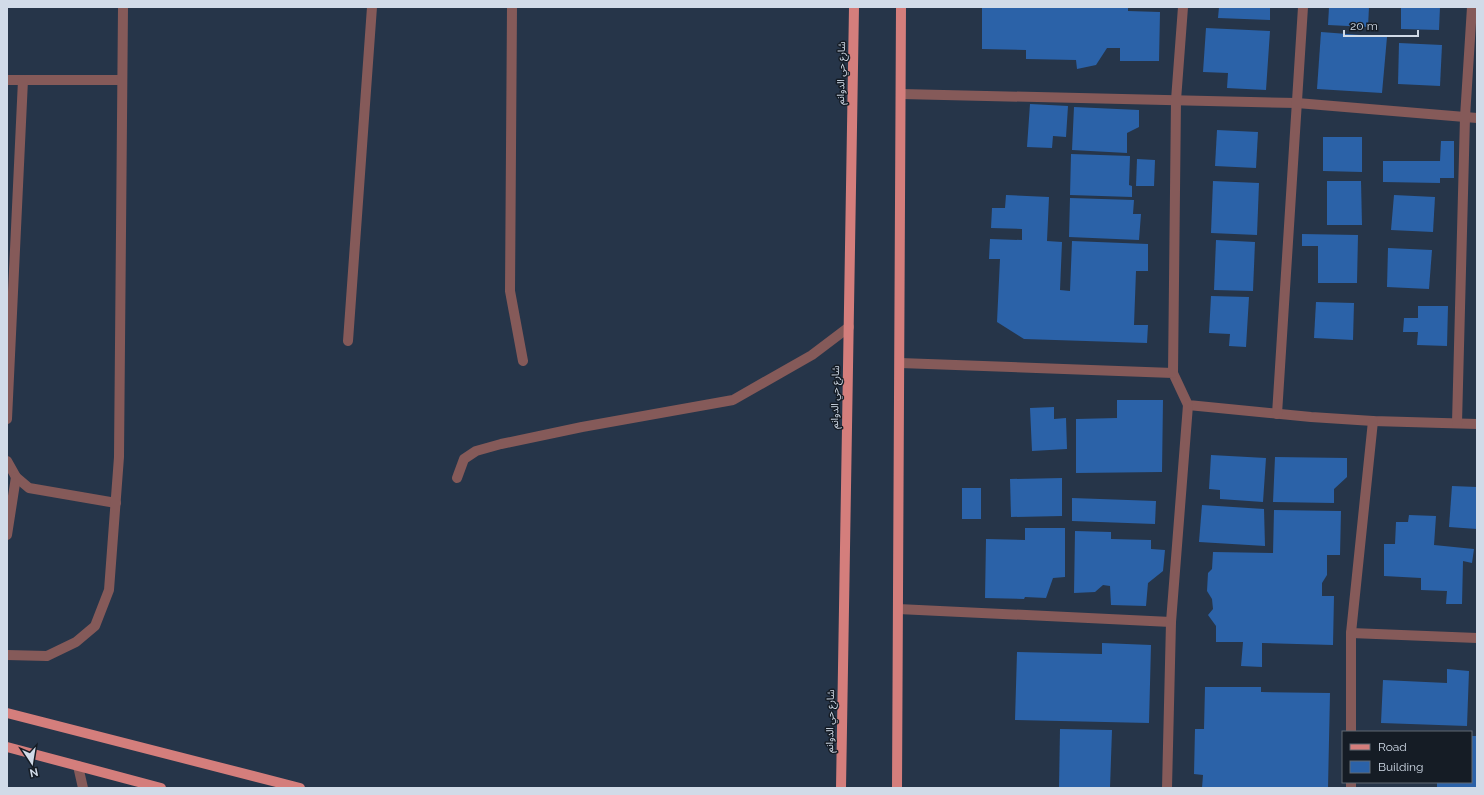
<svg xmlns="http://www.w3.org/2000/svg" width="1484" height="795" viewBox="0 0 1484 795" font-family="Raleway,'Noto Sans Arabic',sans-serif">
<rect width="100%" height="100%" fill="#263549"/>
<g fill="#2b62a8">
<polygon points="982,7 1128,7 1128,11 1160,12 1159,61 1120,61 1120,48 1107,48 1096,65 1077,69 1076,60 1026,59 1026,50 982,49"/>
<polygon points="1219,7 1270,7 1270,20 1218,18"/>
<polygon points="1329,7 1369,7 1368,27 1328,25"/>
<polygon points="1401,7 1440,7 1439,30 1401,29"/>
<polygon points="1206,28 1270,31 1266,90 1227,88 1228,73 1203,72"/>
<polygon points="1321,32 1387,37 1382,93 1317,89"/>
<polygon points="1399,43 1442,45 1440,86 1398,84"/>
<polygon points="1030,104 1068,106 1066,137 1053,136 1052,148 1027,147"/>
<polygon points="1074,107 1139,110 1139,127 1127,133 1127,153 1072,150"/>
<polygon points="1217,130 1258,132 1256,168 1215,166"/>
<polygon points="1323,137 1362,137 1362,172 1323,171"/>
<polygon points="1441,141 1454,141 1454,178 1440,178 1440,183 1383,182 1383,161 1440,161"/>
<polygon points="1071,154 1130,156 1129,185 1132,186 1132,197 1070,195"/>
<polygon points="1137,159 1155,160 1154,186 1136,186"/>
<polygon points="1213,181 1259,183 1257,235 1211,233"/>
<polygon points="1327,181 1361,181 1362,225 1327,225"/>
<polygon points="1006,195 1049,197 1047,241 1062,242 1060,290 1070,291 1072,241 1148,244 1148,271 1136,271 1134,325 1148,325 1147,343 1024,339 997,322 1000,259 989,259 990,239 1022,240 1022,229 991,228 992,208 1005,208"/>
<polygon points="1394,195 1435,197 1433,232 1391,230"/>
<polygon points="1070,198 1134,200 1133,214 1141,214 1139,240 1069,237"/>
<polygon points="1302,234 1358,235 1357,283 1318,283 1318,246 1302,246"/>
<polygon points="1216,240 1255,242 1253,291 1214,290"/>
<polygon points="1388,248 1432,250 1429,289 1387,287"/>
<polygon points="1211,296 1249,297 1246,347 1229,346 1230,334 1209,333"/>
<polygon points="1316,302 1354,303 1353,340 1314,338"/>
<polygon points="1418,306 1448,306 1447,346 1417,345 1418,332 1403,332 1404,318 1418,318"/>
<polygon points="1117,400 1163,400 1162,472 1076,473 1076,419 1117,418"/>
<polygon points="1054,407 1054,419 1066,418 1067,449 1032,451 1030,408"/>
<polygon points="1211,455 1266,458 1263,502 1220,499 1220,490 1209,489"/>
<polygon points="1275,457 1347,458 1347,477 1334,489 1334,503 1273,502"/>
<polygon points="1062,478 1062,516 1011,517 1010,479"/>
<polygon points="1452,486 1477,487 1477,529 1449,527"/>
<rect x="962" y="488" width="19" height="31"/>
<polygon points="1072,498 1156,501 1155,524 1072,521"/>
<polygon points="1202,505 1264,509 1265,546 1199,542"/>
<polygon points="1274,510 1341,511 1340,555 1327,555 1327,575 1322,583 1322,596 1334,596 1333,645 1262,643 1262,667 1241,666 1243,642 1216,642 1216,626 1208,615 1213,609 1212,599 1207,591 1208,573 1212,569 1213,552 1273,553"/>
<polygon points="1409,515 1436,516 1434,545 1474,549 1472,563 1463,561 1462,604 1446,604 1447,591 1421,590 1421,578 1384,576 1384,544 1395,544 1396,522 1408,522"/>
<polygon points="1025,528 1065,528 1065,577 1053,578 1046,598 1025,597 1024,599 985,598 986,539 1025,540"/>
<polygon points="1075,531 1111,532 1111,539 1151,540 1151,549 1165,550 1163,571 1148,583 1146,606 1111,605 1110,586 1103,585 1095,592 1074,593"/>
<polygon points="1102,643 1151,645 1149,723 1015,720 1017,652 1102,654"/>
<polygon points="1447,669 1469,671 1467,726 1381,723 1383,680 1447,683"/>
<polygon points="1205,687 1261,687 1261,692 1330,693 1328,788 1202,788 1203,775 1194,774 1195,729 1204,729"/>
<polygon points="1060,729 1112,730 1110,788 1059,788"/>
<polygon points="1471,736 1477,736 1477,788 1437,788 1437,782 1471,782"/>
</g>
<g fill="none" stroke-linecap="round" stroke-linejoin="round">
<g stroke="#855a59" stroke-width="10">
<polyline points="512,7 510,291 523,361"/>
<polyline points="7,80 122,80"/>
<polyline points="901,94 1297,103 1477,118"/>
<polyline points="348,341 372,7"/>
<polyline points="900,363 1173,373 1188,405 1311,417 1373,421 1477,424"/>
<polyline points="1173,373 1176,100 1183,7"/>
<polyline points="1277,414 1303,7"/>
<polyline points="7,419 23,80"/>
<polyline points="1457,423 1465,117 1472,7"/>
<polyline points="7,461 16,477 29,488 116,503"/>
<polyline points="457,478 464,459 476,451 501,444 582,427 733,400 812,355 849,327"/>
<polyline points="7,535 16,477"/>
<polyline points="898,609 1171,622"/>
<polyline points="1351,633 1477,638"/>
<polyline points="7,655 47,656 76,642 95,626 109,590 119,457 123,7"/>
<polyline points="1351,732 1351,633 1373,421"/>
<polyline points="78,766 83,788"/>
<polyline points="1167,788 1171,622 1188,405"/>
<polyline points="1351,788 1351,782"/>
</g>
<g stroke="#d47e7c" stroke-width="10">
<polyline points="7,713 300,788"/>
<polyline points="7,747 161,788"/>
<polyline points="841,788 854,7"/>
<polyline points="897,788 901,7"/>
</g>
</g>
<g text-anchor="middle" dominant-baseline="central" stroke-width="3" stroke-linejoin="round" paint-order="stroke">
<g font-size="10" fill="#d1dbe8" stroke="#151c25">
<text transform="translate(841 73) rotate(-89)">شارع حي الدوانم</text>
<text transform="translate(835 397) rotate(-89)">شارع حي الدوانم</text>
<text transform="translate(830 721) rotate(-89)">شارع حي الدوانم</text>
</g>
</g>
<rect width="1484" height="795" fill="none" stroke="#d1dbe8" stroke-width="16"/>
<rect x="1342" y="731" width="130" height="52" fill="#151c25" stroke="#606873"/>
<rect x="1350" y="744" width="20" height="6" fill="#d47e7c" stroke="#606873"/>
<text x="1378" y="751" font-size="12" fill="#d1dbe8">Road</text>
<rect x="1350" y="761" width="20" height="12" fill="#2b62a8" stroke="#606873"/>
<text x="1378" y="771" font-size="12" fill="#d1dbe8">Building</text>
<g transform="translate(32 763) rotate(168)" stroke="#151c25" stroke-width="3" paint-order="stroke">
<path d="M0-3L7 15L0 10L-7 15Z" fill="#d1dbe8"/>
<text y="-6" font-size="11" font-weight="bold" text-anchor="middle" fill="#d1dbe8">N</text>
</g>
<path d="M1344 30v6h74v-6" fill="none" stroke="#d1dbe8" stroke-width="2"/>
<text x="1350" y="30" font-size="12" fill="#d1dbe8" stroke="#151c25" stroke-width="3" paint-order="stroke">20 m</text>
</svg>
